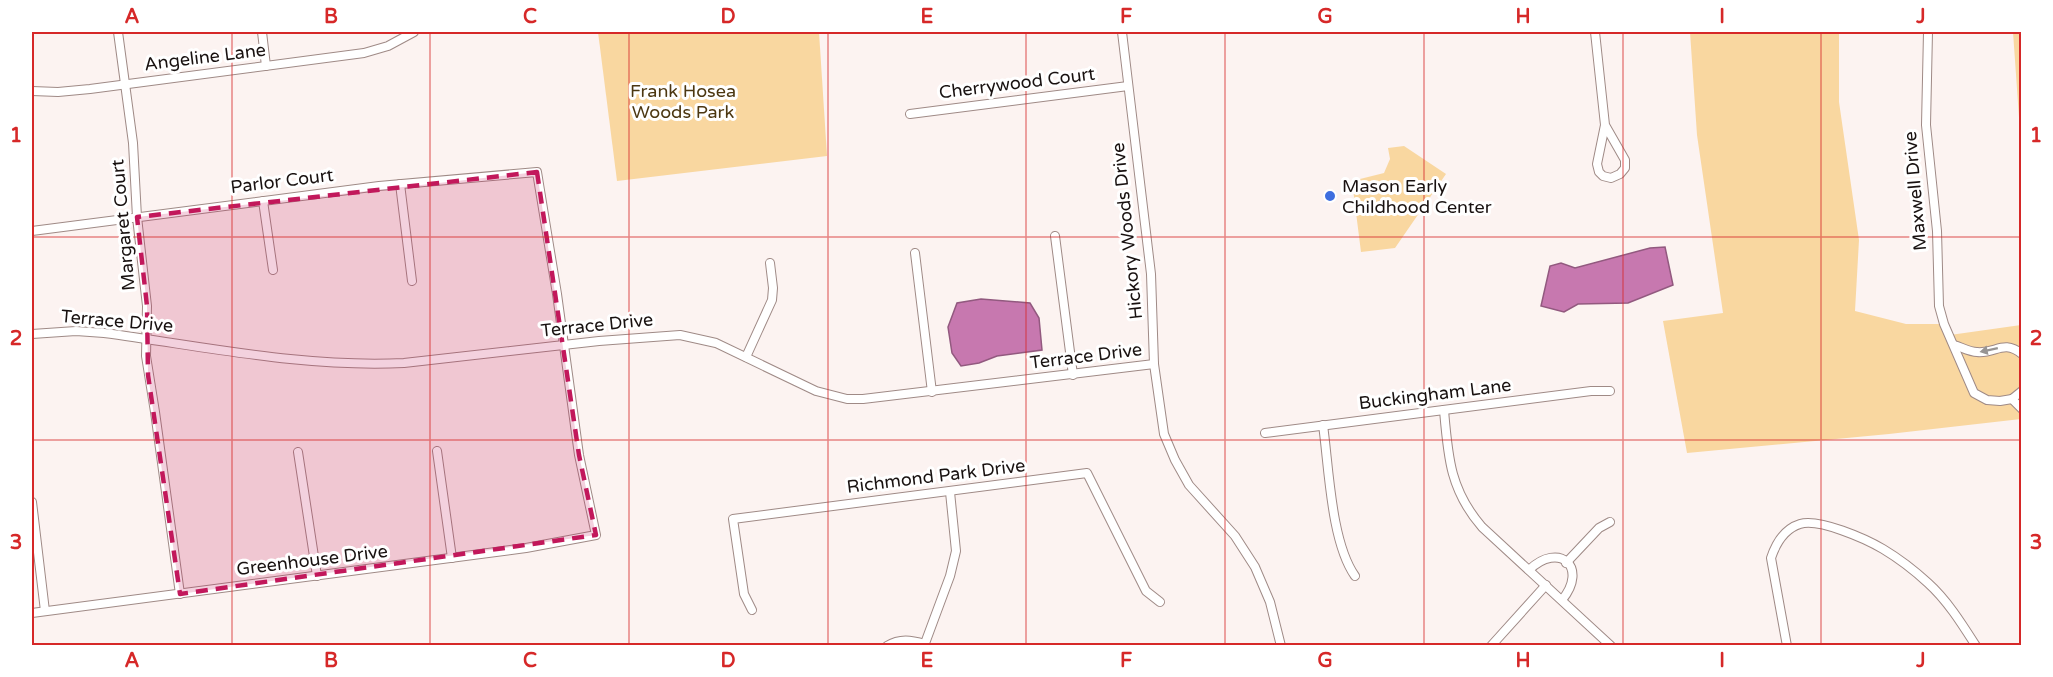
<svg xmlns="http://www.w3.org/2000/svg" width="2053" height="677" viewBox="0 0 2053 677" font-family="'Varela Round',sans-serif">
<rect width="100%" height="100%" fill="#fcf3f1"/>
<g fill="#f9d7a0">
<polygon points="598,32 819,32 827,156 617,181"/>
<polygon points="1690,32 1839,32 1839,102 1859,240 1855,311 1906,324 1944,324 1950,335 2021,325 2021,419 1889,434 1687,453 1663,321 1723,313 1697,135"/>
<polygon points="2013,32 2021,32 2021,148 2021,146"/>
<polygon points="1404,146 1446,174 1395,248 1361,252 1352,181 1384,173 1390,159 1388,148"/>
</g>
<g fill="#c778af" stroke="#92597f" stroke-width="1.5">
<polygon points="1665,247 1673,285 1628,303 1578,304 1564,312 1541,306 1550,266 1561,263 1575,268 1650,248"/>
<polygon points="981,299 1030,303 1039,318 1042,350 997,356 979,363 961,366 952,353 948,327 957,303"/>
</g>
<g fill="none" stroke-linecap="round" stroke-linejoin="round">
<defs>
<g id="minor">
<polyline points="118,32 133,143 137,217 147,306 146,356 155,412 180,594"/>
<polyline points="262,32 266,66"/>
<polyline points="1122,32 1151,274 1154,364 1164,434 1175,460 1189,485 1235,536 1255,567 1270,602 1281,646"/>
<polyline points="1595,32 1605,125 1597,164 1599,172 1603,176 1611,178 1620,174 1625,168 1625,160 1605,125"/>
<polyline points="1928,32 1926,125 1937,231 1939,306 1944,324 1974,393 1987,400 2000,401 2012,399 2022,391"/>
<polyline points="32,91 58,92 90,89 364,53 388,46 414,32"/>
<polyline points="910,114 1128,86"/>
<polyline points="400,184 412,281"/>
<polyline points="263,201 273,270"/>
<polyline points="32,231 379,186 537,172 557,294 579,455 596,535 526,548 32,613"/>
<polyline points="1055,236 1073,375"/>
<polyline points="915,253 932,392"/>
<path d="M32,334L76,331L104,333C203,346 303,368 404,363L599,341L680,335L716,343L816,391L847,399H863L1154,364"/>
<path d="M1954,345C1961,347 1970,352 1977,352C1996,354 2003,339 2022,354"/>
<polyline points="746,357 772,300 773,288 770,263"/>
<polyline points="2012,399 2022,409"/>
<path d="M1444,410C1448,457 1450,490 1482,527L1611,646"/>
<path d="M1323,425C1329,468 1331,542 1355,576"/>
<polyline points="1265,433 1591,391 1610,391"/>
<polyline points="437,451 452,558"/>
<polyline points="298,452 317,576"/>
<polyline points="32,502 45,611"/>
<polyline points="1566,563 1599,528 1610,522"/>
<path d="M1529,570C1559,541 1589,567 1562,600"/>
<polyline points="752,610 744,594 733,519 1087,473 1146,591 1160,602"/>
<path d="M887,646C900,638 911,640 925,644"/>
<polyline points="924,646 950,576 956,551 950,492"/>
<polyline points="1491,646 1546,585"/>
<path d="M1787,646L1771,558C1776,543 1784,529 1800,524C1819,518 1866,539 1883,549C1898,558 1915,571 1928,583C1947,600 1962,624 1976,646"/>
</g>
</defs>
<use href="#minor" stroke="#9f8a86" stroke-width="10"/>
<use href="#minor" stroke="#fff" stroke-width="8"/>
</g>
<defs><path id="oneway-solid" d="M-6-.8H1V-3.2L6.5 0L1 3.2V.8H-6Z" transform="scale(1.5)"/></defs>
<use fill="#979493" href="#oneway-solid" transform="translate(1989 350) rotate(168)"/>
<path fill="#c2185b" fill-opacity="0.2" stroke="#c2185b" stroke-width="4.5" stroke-dasharray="12 8" stroke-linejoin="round" d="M537,172L579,455L596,535L180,594L148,375L147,306L137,217Z"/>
<path fill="none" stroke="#d62828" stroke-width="1.5" stroke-opacity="0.55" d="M232,32V646M430,32V646M629,32V646M828,32V646M1026,32V646M1225,32V646M1424,32V646M1623,32V646M1821,32V646M32,237H2022M32,440H2022"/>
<circle fill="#3e6edf" stroke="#fff" stroke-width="2" cx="1330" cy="196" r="6"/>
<g text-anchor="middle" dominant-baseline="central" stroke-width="6" stroke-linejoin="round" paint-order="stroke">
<g font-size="18" fill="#181110" stroke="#fff">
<text transform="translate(205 57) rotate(-7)">Angeline Lane</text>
<text transform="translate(1017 83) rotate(-7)">Cherrywood Court</text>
<text transform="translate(282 181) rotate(-7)">Parlor Court</text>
<text transform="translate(1915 191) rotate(-95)">Maxwell Drive</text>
<text transform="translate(123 225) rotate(-95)">Margaret Court</text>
<text transform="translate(1127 231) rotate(-96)">Hickory Woods Drive</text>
<text transform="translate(117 321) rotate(5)">Terrace Drive</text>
<text transform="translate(597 325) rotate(-6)">Terrace Drive</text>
<text transform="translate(1086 356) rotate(-7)">Terrace Drive</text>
<text transform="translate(1435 394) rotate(-7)">Buckingham Lane</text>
<text transform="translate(936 476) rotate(-7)">Richmond Park Drive</text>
<text transform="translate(312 560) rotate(-7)">Greenhouse Drive</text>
</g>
<g font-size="18" fill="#4c3711" stroke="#fff">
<text x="683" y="91">Frank Hosea<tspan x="683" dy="21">Woods Park</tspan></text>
</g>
<g font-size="18" fill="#181110" stroke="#fff" text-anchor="start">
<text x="1342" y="186">Mason Early<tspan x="1342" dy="21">Childhood Center</tspan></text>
</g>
</g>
<rect width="2053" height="677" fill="none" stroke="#ffffff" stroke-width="66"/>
<rect x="33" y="33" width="1987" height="611" fill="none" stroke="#d62828" stroke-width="2"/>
<g font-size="20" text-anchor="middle" font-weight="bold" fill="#d62828">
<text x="132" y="23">A</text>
<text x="331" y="23">B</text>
<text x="530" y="23">C</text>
<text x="728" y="23">D</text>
<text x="927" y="23">E</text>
<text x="1126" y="23">F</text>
<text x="1325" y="23">G</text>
<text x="1523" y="23">H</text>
<text x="1722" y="23">I</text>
<text x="1921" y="23">J</text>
<text x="16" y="142">1</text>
<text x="2036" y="142">1</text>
<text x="16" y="345">2</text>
<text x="2036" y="345">2</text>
<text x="16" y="549">3</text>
<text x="2036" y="549">3</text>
<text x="132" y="667">A</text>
<text x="331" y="667">B</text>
<text x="530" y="667">C</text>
<text x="728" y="667">D</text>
<text x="927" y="667">E</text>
<text x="1126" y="667">F</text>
<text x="1325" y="667">G</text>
<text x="1523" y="667">H</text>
<text x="1722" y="667">I</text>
<text x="1921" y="667">J</text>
</g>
</svg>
